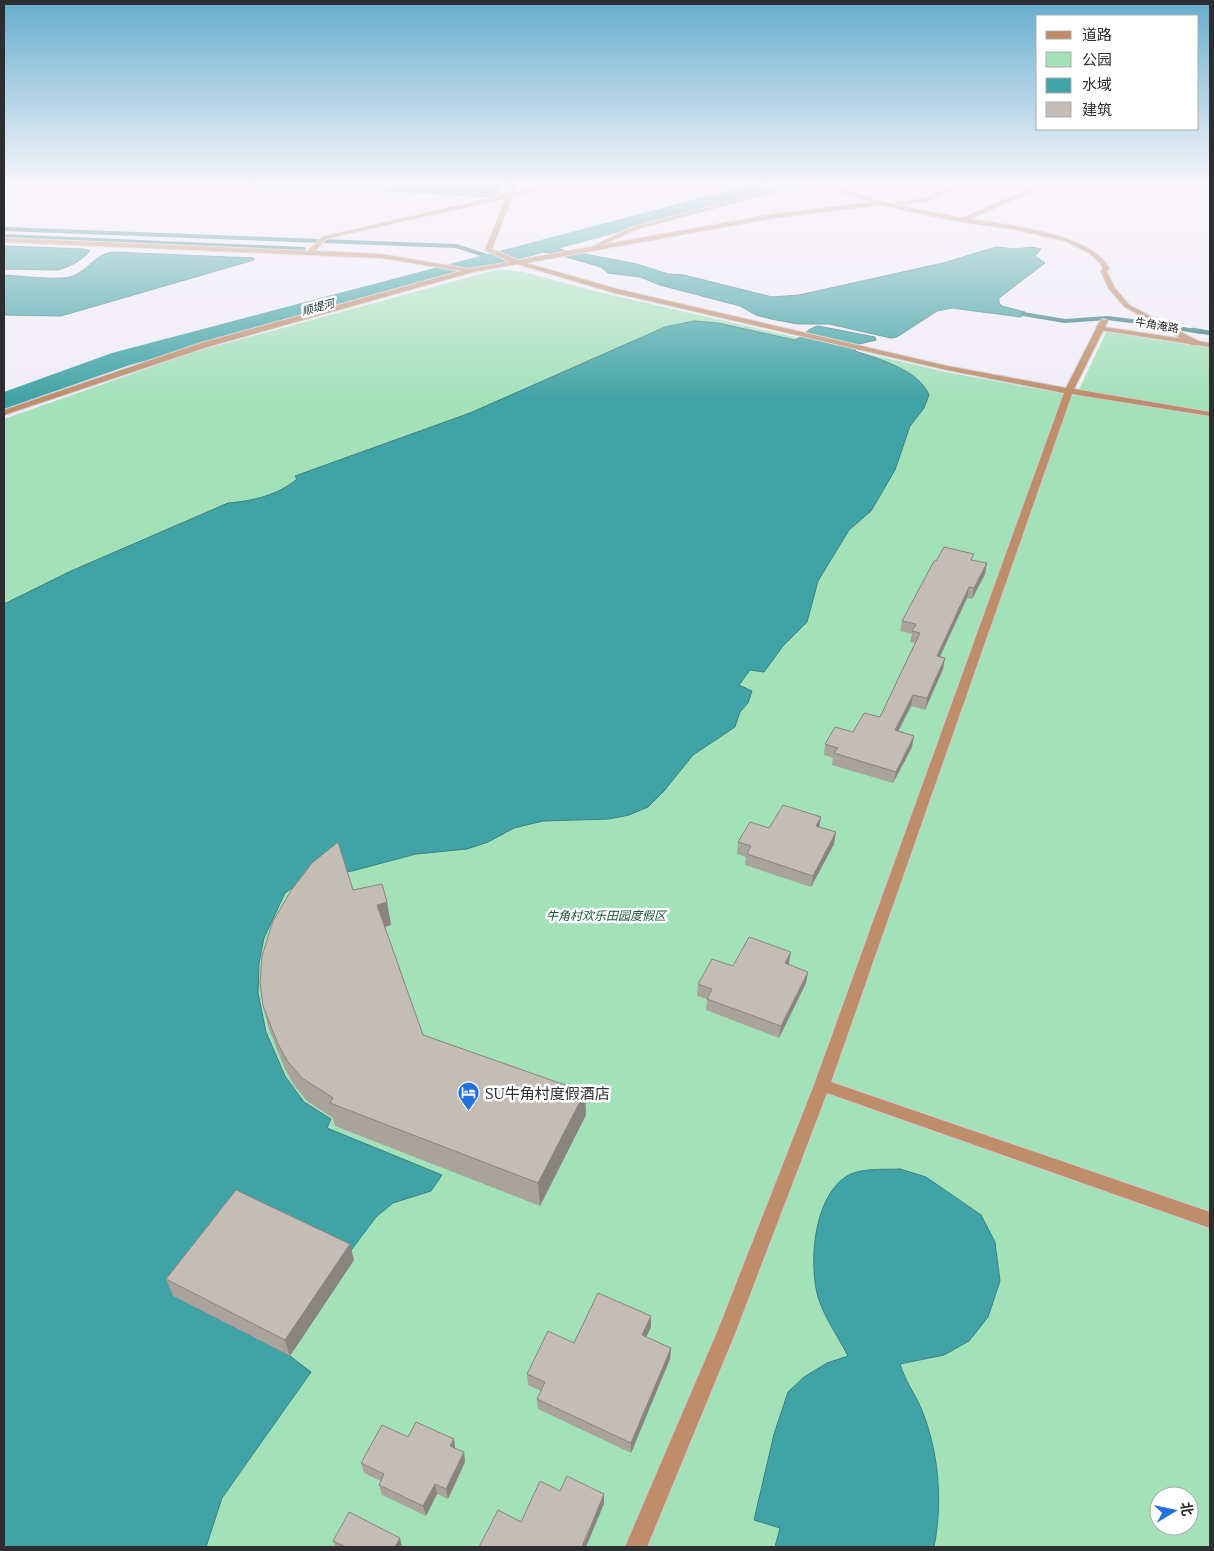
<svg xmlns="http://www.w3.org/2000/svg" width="1214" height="1551" viewBox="0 0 1214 1551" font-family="Lora,'Noto Sans SC',serif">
<rect width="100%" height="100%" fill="#f0ecf6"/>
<path fill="#a3e1b9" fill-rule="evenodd" d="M495,270H508L524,272L590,290L946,372L1076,396L1106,332L1210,348V1547H4V419L194,352ZM1159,1496H1189V1526H1159Z"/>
<g fill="#40a3a5" stroke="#3b8082">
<polygon points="249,183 500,183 498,194 489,197"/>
<polygon points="547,243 563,250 637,264 668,274 684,275 772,297 799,295 943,263 996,247 1016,249 1031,247 1041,249 1035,256 1045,263 999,298 999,303 1002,306 1025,312 1021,317 952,308 937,311 897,337 891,338 829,324 798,324 771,319 756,315 740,306 660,285 640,277 608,273 601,267 556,254 525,249"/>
<path d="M4,246L84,249L90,251C82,260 70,267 58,270L4,269Z"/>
<path d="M112,252L254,258V260L61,316L4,315V275C19,276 61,281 73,276C88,270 96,254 112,252Z"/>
<path d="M694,321L718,323L795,340C804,336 808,328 818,326L875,337L876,340L859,344L855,351C879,359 919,370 929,395L924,408L910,426L895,470L871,511L849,530L818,581L807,622L783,646L764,672L750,670L739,685L752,691L748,703L740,712L735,727L693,755L664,791L648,807L629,815L609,819L543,821L514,828L488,842L467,849L416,854L352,871L322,874L300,882L285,893L264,938L259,963L258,993L266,1032L285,1076L304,1102L331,1119L327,1128L442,1175L431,1191L393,1203L376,1217L346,1257L174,1296L290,1356L311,1372L222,1498L206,1547H4V604L71,571L228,503C253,501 278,495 297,479L295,476L470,413L665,327Z"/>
<path d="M900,1169L926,1177L981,1215L995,1242L1000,1281L988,1317L969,1341L944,1355L900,1364C906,1383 914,1392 921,1408C939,1451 943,1503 934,1547H775L780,1528L754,1520L774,1434L788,1392L804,1377L827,1363L848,1356C838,1336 819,1310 816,1288C810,1255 815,1200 844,1178C859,1167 883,1170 900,1169Z"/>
</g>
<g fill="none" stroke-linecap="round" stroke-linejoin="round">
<g stroke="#3b8082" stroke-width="4">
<polyline points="4,229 456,246 493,258"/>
<polyline points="4,236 304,249"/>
<polyline points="1023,314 1065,321 1107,318 1148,323"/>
<polyline points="1183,329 1201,332"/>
</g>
<polyline stroke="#3b8082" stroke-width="4.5" points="1193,330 1210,333"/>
<polygon fill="#40a3a5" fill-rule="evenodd" points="757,183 788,183 786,187 130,365 4,409 4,392 112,353"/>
<defs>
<g id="minor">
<path d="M512,183H518L514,193L558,183H569L512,197L492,249L518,260L774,214L873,202L813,183H822L882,202L962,218L1043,183H1051L970,219C1006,225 1091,233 1109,268L1107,272L1115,288L1129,305L1198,341V345H1192L1125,307L1109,289L1101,272L1103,268L1100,263L1089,253L1065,241L1017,230L950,220L881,205L774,218L526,263L617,289L947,366L1066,388L1100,321L1104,319L1108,321L1074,389L1210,412V416L1072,394L831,1082L1210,1212V1228L827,1093L736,1331L647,1547H625L718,1330L814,1085L1064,393L947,370L615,293L517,264L473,272L207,347L4,415V410L201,343L461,271L381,258L4,242V238L308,251L322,237L508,194ZM506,198L485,250L510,262L469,269L381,254L315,251L326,239L342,235Z"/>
<polygon points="800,183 810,183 637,229 600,246 595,245 633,227"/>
<polygon points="957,183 964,183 929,201 898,205 895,203 926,198"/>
</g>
<polygon id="tertiary" points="1097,326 1210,343 1210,347 1100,330 1096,328"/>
</defs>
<use href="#minor" stroke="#cdcad3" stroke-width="2"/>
<use href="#tertiary" stroke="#cdcad3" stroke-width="2"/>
<use href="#minor" fill="#be8d69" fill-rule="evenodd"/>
<use href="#tertiary" fill="#be8d69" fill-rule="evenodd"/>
</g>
<g fill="#a9a39c">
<polygon points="973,560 985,574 972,599 967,598 940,657 945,658 943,669 925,710 911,706 898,731 912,747 893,783 832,765 833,758 824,755 825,744 853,732 880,717 915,643 910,642 912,634 900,631 902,621 936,561"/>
<polygon points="819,827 834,844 811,887 745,865 746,857 737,854 738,842"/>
<polygon points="353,890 387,902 391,925 385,927 423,1035 585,1092 586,1115 540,1206 335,1126 333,1118 307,1101 294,1085 284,1067 269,1029 263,1006"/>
<polygon points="789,963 789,965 806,983 779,1038 706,1010 707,999 697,996 698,984 733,966"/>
<polygon points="354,1260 290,1356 173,1296 166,1279"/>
<polygon points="651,1327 646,1337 671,1348 670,1359 631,1453 538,1409 537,1399 541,1391 528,1385 527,1374"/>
<polygon points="408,1437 454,1439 455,1448 464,1452 465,1462 448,1499 437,1494 426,1516 382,1495 379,1485 381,1481 364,1473 361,1463"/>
<polygon points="333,1541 402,1547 336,1547"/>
</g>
<g fill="#89847f">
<polygon points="987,563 985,574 972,599 974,588"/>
<polygon points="969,587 967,598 935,667 937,656"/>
<polygon points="945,658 943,669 925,710 927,698"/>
<polygon points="913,695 911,706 893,742 895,730"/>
<polygon points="914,736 912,747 893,783 896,772"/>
<polygon points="821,817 819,828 816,826"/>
<polygon points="836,832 834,844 811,887 813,876"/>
<polygon points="387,902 391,925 381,928 377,905"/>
<polygon points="791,952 789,963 783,975 785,963"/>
<polygon points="808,972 806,983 779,1038 781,1026"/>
<polygon points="585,1092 586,1115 540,1206 538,1183"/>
<polygon points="350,1244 354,1260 290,1356 285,1340"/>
<polygon points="651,1316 651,1327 642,1346 642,1335"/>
<polygon points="671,1348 670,1359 631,1453 631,1443"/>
<polygon points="454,1439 455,1449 450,1446"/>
<polygon points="464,1452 465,1462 448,1499 446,1489"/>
<polygon points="435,1484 437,1494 426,1516 423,1506"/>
<polygon points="604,1494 604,1504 586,1547 582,1547"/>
<polygon points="400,1538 402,1547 395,1547"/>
</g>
<g fill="#c4bdb5" stroke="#89847f">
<polygon points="944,547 974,554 971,560 987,563 974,588 969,587 937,656 945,658 927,698 913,695 895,730 914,736 896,772 834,753 838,748 825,744 835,727 853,732 864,713 880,717 920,633 912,631 916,624 902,621 934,561 936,561"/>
<polygon points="783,805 821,817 816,826 836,832 813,876 747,854 751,846 738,842 750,822 769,828"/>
<polygon points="338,842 353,890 382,884 387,902 377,905 423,1035 585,1092 538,1183 330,1103 333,1098 302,1078 288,1062 278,1044 263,1006 260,983 262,956 273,921 292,889 312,863"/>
<polygon points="749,937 791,952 785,963 808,972 781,1026 707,999 712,989 698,984 712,959 733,966"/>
<polygon points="236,1190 350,1244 285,1340 166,1279"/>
<polygon points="598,1293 651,1316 642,1335 671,1348 631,1443 537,1399 545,1382 527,1374 548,1331 574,1343"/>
<polygon points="416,1422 454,1439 450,1446 464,1452 446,1489 435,1484 423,1506 379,1485 384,1474 361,1463 382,1425 408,1437"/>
<polygon points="567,1476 604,1494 582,1547 479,1547 498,1510 521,1522 540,1481 560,1491"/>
<polygon points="349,1512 400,1538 395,1547 346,1547 333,1541"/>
</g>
<linearGradient id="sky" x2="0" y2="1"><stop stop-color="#65adcd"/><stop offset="0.46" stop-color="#f8f6fb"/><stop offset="1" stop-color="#f8f6fb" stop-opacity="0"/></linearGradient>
<rect width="1214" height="400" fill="url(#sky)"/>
<defs>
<symbol id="hotel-pin" viewBox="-11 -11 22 30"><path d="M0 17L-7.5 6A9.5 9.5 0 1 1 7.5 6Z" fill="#2371dc" stroke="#fff"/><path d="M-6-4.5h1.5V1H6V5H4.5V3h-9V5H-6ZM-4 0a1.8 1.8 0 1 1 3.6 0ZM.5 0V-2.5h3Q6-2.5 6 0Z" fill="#fff"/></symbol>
</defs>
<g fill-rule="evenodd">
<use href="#hotel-pin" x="456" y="1080" width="25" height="34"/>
</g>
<g text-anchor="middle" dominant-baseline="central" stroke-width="5" stroke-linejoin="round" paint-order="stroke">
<g font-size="11" font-style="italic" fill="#172d2e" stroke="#fff">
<text transform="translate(318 307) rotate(-15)">顺堤河</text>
</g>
<g font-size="11" fill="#2e2d31" stroke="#fff">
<text transform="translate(1157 325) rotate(9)">牛角淹路</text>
</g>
<g font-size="12" font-style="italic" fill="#145534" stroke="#fff">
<text x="606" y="915">牛角村欢乐田园度假区</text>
</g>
<g font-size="15" fill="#2e2d31" stroke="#fff" text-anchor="start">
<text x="485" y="1093">SU牛角村度假酒店</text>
</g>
</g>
<rect width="1214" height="1551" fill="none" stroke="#2e2d31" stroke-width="10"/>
<rect x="1036" y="15" width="162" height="115" fill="#ffffff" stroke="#ababad"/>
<rect x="1046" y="31" width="25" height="8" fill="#be8d69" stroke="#ababad"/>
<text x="1082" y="40" font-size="15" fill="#2e2d31">道路</text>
<rect x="1046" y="52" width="25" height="15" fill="#a3e1b9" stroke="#ababad"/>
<text x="1082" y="65" font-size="15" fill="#2e2d31">公园</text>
<rect x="1046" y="78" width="25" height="15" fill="#40a3a5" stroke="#ababad"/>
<text x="1082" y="90" font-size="15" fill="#2e2d31">水域</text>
<rect x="1046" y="102" width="25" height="15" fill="#c4bdb5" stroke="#ababad"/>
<text x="1082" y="115" font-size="15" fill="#2e2d31">建筑</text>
<g transform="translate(1174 1511) rotate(81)"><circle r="24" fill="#ffffff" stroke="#ababad"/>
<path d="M0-4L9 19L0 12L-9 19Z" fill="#2371dc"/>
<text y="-8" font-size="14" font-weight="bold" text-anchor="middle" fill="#2e2d31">北</text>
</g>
</svg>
